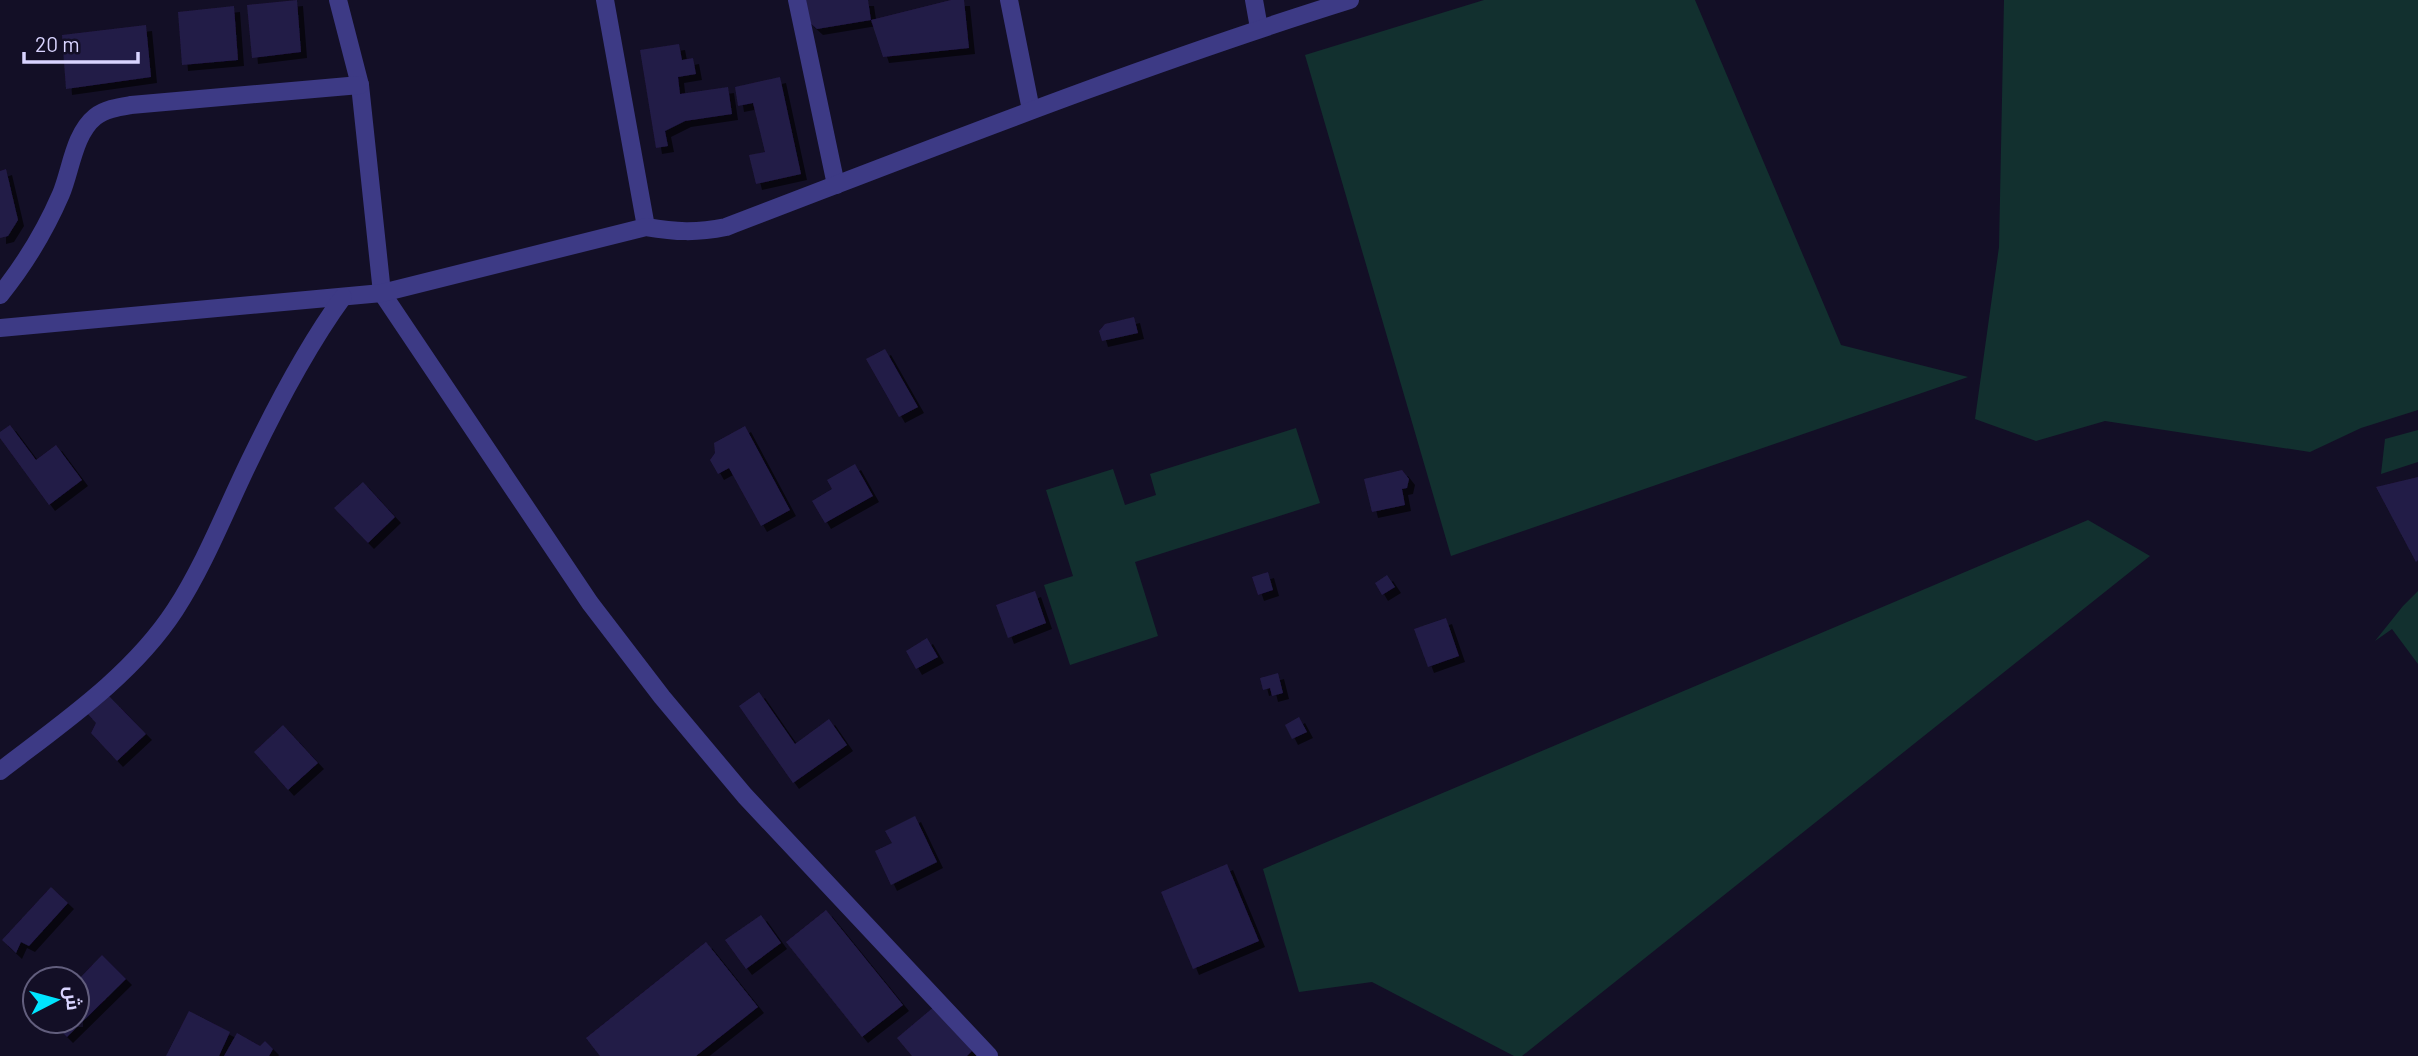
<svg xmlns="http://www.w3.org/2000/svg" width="2418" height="1056" viewBox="0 0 2418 1056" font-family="Barlow,Cairo,sans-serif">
<defs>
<filter id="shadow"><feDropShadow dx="6" dy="6" stdDeviation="0" flood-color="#0009"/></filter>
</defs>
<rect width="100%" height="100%" fill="#130f26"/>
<g fill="#12302f">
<polygon points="1484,0 1695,0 1841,345 1968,377 1451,556 1305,55"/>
<polygon points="2004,0 2418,0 2418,410 2361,428 2310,452 2105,421 2036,441 1975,419 1999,247"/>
<polygon points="1296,428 1320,503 1135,562 1158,636 1070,665 1044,585 1073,576 1046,490 1113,469 1125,505 1156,495 1150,474"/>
<polygon points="2418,430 2418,462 2381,474 2385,439"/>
<polygon points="2088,520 2150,556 1522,1056 1514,1056 1372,982 1299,992 1263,869"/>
<polygon points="2418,591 2418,664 2392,629 2375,641 2403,606"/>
</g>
<g fill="#241b47" filter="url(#shadow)">
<polygon points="297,0 301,52 252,58 247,5"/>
<polygon points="805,0 868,0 871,20 951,0 964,0 969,48 883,57 871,20 817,29 808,21"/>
<polygon points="234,6 238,60 182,65 178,12"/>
<polygon points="146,25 151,77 66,89 62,35"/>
<polygon points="679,44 682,60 693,58 696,74 678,77 680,94 728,87 732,114 685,121 665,131 668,146 656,148 640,50"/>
<polygon points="780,77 801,174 756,184 749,155 765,152 753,103 738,106 735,87"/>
<polygon points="6,169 18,220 8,236 0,238 0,171"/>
<polygon points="1134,317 1138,333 1102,341 1099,331 1105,324"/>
<polygon points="885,349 918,407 899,417 866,359"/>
<polygon points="10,425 36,460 56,445 82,480 49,505 0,438 0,432"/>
<polygon points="745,426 790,510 761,526 729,468 718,474 710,460 715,453 714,443"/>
<polygon points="855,464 873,496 825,523 812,501 832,489 827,480"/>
<polygon points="1402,470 1409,479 1407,488 1402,489 1405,505 1372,512 1364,479"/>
<polygon points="2418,477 2418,560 2416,562 2376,487"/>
<polygon points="363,482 395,517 368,543 334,508"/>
<polygon points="1268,572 1273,590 1258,595 1252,577"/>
<polygon points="1387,575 1395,587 1382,595 1375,583"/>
<polygon points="1035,591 1046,623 1008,638 996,605"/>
<polygon points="1446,618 1459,656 1428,667 1414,629"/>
<polygon points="927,638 938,657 916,669 906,651"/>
<polygon points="1278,673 1283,693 1272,696 1270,688 1263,690 1260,678"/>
<polygon points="759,692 795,744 829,719 847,745 793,783 739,706"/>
<polygon points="107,694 146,734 117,761 91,733 96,723 87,713"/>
<polygon points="1299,717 1307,732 1292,739 1285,725"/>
<polygon points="283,725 318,763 288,790 254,752"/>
<polygon points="915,816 937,862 891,885 875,851 892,843 885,831"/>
<polygon points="1227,864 1259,941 1193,969 1161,892"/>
<polygon points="51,887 68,903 29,946 21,942 16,953 2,940"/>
<polygon points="826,910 903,1005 862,1037 786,942"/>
<polygon points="761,915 781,943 746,969 725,940"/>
<polygon points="706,942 758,1007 696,1056 600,1056 586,1038"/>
<polygon points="102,955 126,979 67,1037 51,1021 77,1021 77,981"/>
<polygon points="935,1006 972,1051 967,1056 912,1056 897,1038"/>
<polygon points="189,1011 230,1032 219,1056 166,1056"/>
<polygon points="237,1033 260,1046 265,1041 273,1049 269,1056 224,1056"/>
</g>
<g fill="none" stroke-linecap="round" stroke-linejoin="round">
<g stroke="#3d3a85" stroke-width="18">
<polyline points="338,0 360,85 382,293 590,603 662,697 745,796 989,1056"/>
<polyline points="605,0 646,227"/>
<polyline points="797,0 836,185"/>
<polyline points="1009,0 1031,110"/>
<polyline points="1254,0 1259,28"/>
<path d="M0,295C25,264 45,231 61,194C71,170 74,134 95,117C105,109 119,107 131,105L360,85"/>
<path d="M0,328L382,293L646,227C676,232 696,233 726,227C933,148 1139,66 1350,0"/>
<path d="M0,771C61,724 132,676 175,610C206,562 226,509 251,458C277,404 308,345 343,297"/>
</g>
</g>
<g transform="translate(56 1000) rotate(84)"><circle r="33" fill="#130f26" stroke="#625e7d" stroke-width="2"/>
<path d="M0-5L12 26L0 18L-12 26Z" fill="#00e5ff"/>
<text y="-10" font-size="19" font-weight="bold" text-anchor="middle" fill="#d9d4ff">ش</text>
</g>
<path d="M24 52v10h114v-10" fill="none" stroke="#d9d4ff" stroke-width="3.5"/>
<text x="35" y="52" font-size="21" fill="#d9d4ff" stroke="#130f26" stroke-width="5" paint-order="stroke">20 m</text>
</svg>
